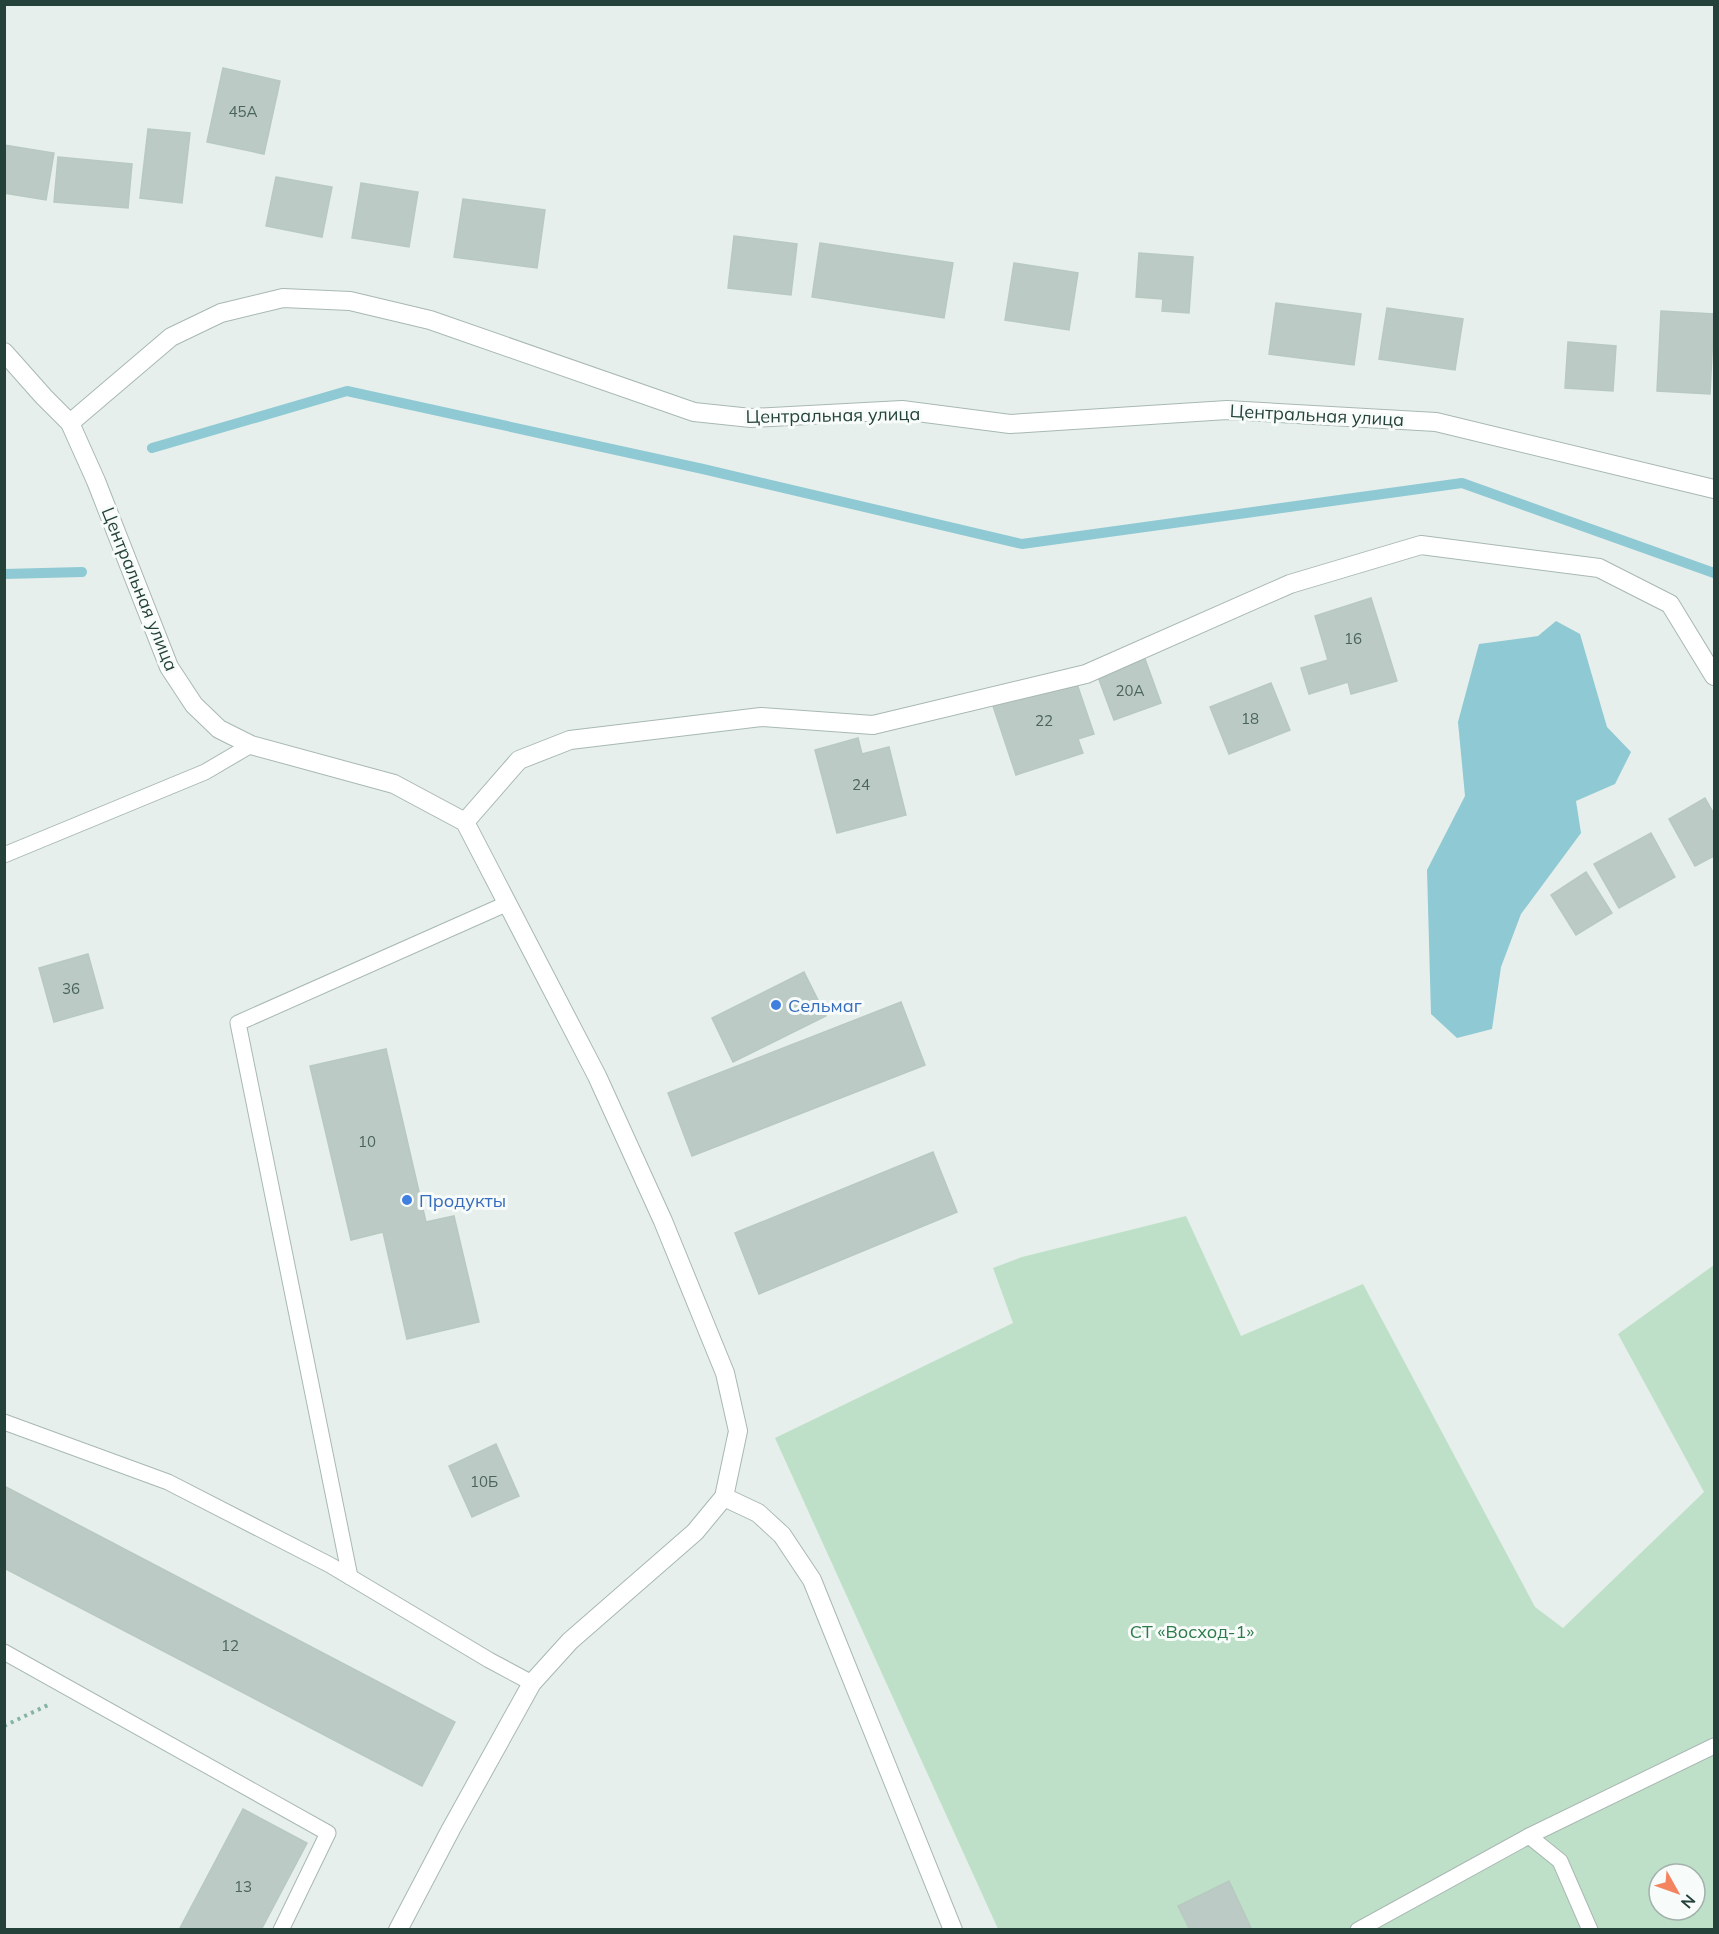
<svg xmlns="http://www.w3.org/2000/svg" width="1719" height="1934" viewBox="0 0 1719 1934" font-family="Mulish,sans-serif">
<rect width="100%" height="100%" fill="#e6efeb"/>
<path fill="#bfe0c8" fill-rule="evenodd" d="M1186,1216L1241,1336L1363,1284L1535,1607L1563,1628L1704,1492L1618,1334L1714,1265V1929H998L775,1438L1013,1323L993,1268L1022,1257ZM1659,1874H1695V1910H1659Z"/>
<polygon fill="#8ec9d4" points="1556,621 1580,634 1607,727 1631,752 1615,784 1576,801 1581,833 1521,914 1501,967 1492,1029 1457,1038 1431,1014 1427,870 1465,796 1458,722 1479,644 1538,636"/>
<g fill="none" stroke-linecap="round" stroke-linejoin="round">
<g stroke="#8ec9d4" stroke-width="10">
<polyline points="152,448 347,391 703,469 1022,544 1462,483 1714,573"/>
<polyline points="4,574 82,572"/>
</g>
</g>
<g fill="#bbcac4" stroke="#b8c9c2" stroke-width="1.5">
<polygon points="223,68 280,81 264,154 207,142"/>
<polygon points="148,129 190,133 182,203 140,198"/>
<polygon points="4,145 54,153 46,200 4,193"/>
<polygon points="58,157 132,164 128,208 54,202"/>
<polygon points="276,177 332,187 322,237 266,226"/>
<polygon points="361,183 418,192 409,247 352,238"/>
<polygon points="463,199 545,210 537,268 454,257"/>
<polygon points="734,236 797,244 791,295 728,288"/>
<polygon points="820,243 953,263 944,318 812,297"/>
<polygon points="1139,253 1193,257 1189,313 1162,311 1163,299 1136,297"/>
<polygon points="1014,263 1078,273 1069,330 1005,320"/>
<polygon points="1276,303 1361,314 1354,365 1269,354"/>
<polygon points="1387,308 1463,319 1455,370 1379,359"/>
<polygon points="1661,311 1714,314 1710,394 1657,391"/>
<polygon points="1568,342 1616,346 1613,391 1565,388"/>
<polygon points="1371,598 1397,681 1351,694 1348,682 1309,694 1301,668 1328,660 1315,616"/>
<polygon points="1145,659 1161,703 1114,720 1098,677"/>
<polygon points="1075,678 1094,734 1078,739 1083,753 1016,775 993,706"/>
<polygon points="1271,683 1290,730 1229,754 1210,707"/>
<polygon points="858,738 862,754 889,747 906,815 837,833 815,750"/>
<polygon points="1705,798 1714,814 1714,856 1695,866 1669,819"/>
<polygon points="1651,833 1675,877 1619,908 1594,864"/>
<polygon points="1586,872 1612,913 1576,935 1551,895"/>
<polygon points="88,954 103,1008 54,1022 39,968"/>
<polygon points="804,972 826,1016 733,1062 712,1018"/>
<polygon points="901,1002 925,1065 692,1156 668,1093"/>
<polygon points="386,1049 426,1222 454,1216 479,1322 407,1339 383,1232 351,1240 310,1066"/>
<polygon points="933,1152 957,1212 759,1294 735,1233"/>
<polygon points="496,1444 519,1496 472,1517 449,1466"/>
<polygon points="4,1486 455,1722 422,1786 4,1568"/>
<polygon points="243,1809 307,1843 261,1930 179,1930"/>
<polygon points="1229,1881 1252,1930 1190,1930 1178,1906"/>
</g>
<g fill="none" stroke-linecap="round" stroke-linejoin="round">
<defs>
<g id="lane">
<polyline points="4,855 205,772 251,745"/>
<polyline points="4,1422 168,1482 330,1565 489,1660 532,1683"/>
<polyline points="350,1577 238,1023 506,904"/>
<polyline points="4,1652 328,1833 281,1930"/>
<polyline points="1529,1836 1714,1746"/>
<polyline points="1358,1930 1529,1836 1560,1861 1590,1930"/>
</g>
<g id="street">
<polyline points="4,352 44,397 70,423 96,481 169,667 194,705 219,729 251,745 394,784 465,822 597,1076 663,1221 725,1373 738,1431 724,1497 695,1532 570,1641 532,1683 451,1829 398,1930"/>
<polyline points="70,423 171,337 221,313 283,298 350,301 430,320 694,412 751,418 902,410 1010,424 1227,410 1436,422 1714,489"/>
<polyline points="465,822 519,760 570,740 761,717 873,725 1086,674 1290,584 1421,545 1599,568 1670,604 1714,676"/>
<polyline points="724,1497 758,1513 782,1535 812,1580 953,1930"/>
</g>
</defs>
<use href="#lane" stroke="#a8b8b2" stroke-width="17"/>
<use href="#street" stroke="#a8b8b2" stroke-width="20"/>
<polyline stroke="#86b3a5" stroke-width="4" stroke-dasharray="3 4.5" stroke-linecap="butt" points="4,1726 48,1705"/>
<use href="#lane" stroke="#fff" stroke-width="15"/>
<use href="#street" stroke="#fff" stroke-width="18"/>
</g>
<g fill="#3f7fe0" stroke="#f7fbf9" stroke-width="2">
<circle cx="776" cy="1005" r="6"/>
<circle cx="407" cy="1200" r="6"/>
</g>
<g text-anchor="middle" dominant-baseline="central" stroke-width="6" stroke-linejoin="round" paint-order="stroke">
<g font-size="15" fill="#4a645c">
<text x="243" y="111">45А</text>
<text x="1353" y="638">16</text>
<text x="1130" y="690">20А</text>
<text x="1250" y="718">18</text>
<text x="1044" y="720">22</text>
<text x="861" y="784">24</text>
<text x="71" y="988">36</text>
<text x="367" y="1141">10</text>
<text x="484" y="1481">10Б</text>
<text x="230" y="1645">12</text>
<text x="243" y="1886">13</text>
</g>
<g font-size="18" fill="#24423a" stroke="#f7fbf9">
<text transform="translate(833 415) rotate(-1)">Центральная улица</text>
<text transform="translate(1317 415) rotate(3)">Центральная улица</text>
<text transform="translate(140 589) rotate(68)">Центральная улица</text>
</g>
<g font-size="18" fill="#366cbe" stroke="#f7fbf9" text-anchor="start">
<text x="788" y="1005">Сельмаг</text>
<text x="419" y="1200">Продукты</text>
</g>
<g font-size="18" fill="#2d7a4b" stroke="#f7fbf9">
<text x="1192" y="1631">СТ «Восход-1»</text>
</g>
</g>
<rect width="1719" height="1934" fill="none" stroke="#24423a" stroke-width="12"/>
<g transform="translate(1677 1892) rotate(130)"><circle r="28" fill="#f7fbf9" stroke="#a3b1ad" stroke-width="1.5"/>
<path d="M0-4.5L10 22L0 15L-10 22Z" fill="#f4845f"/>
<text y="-9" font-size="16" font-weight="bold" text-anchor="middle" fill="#24423a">N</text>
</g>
</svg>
